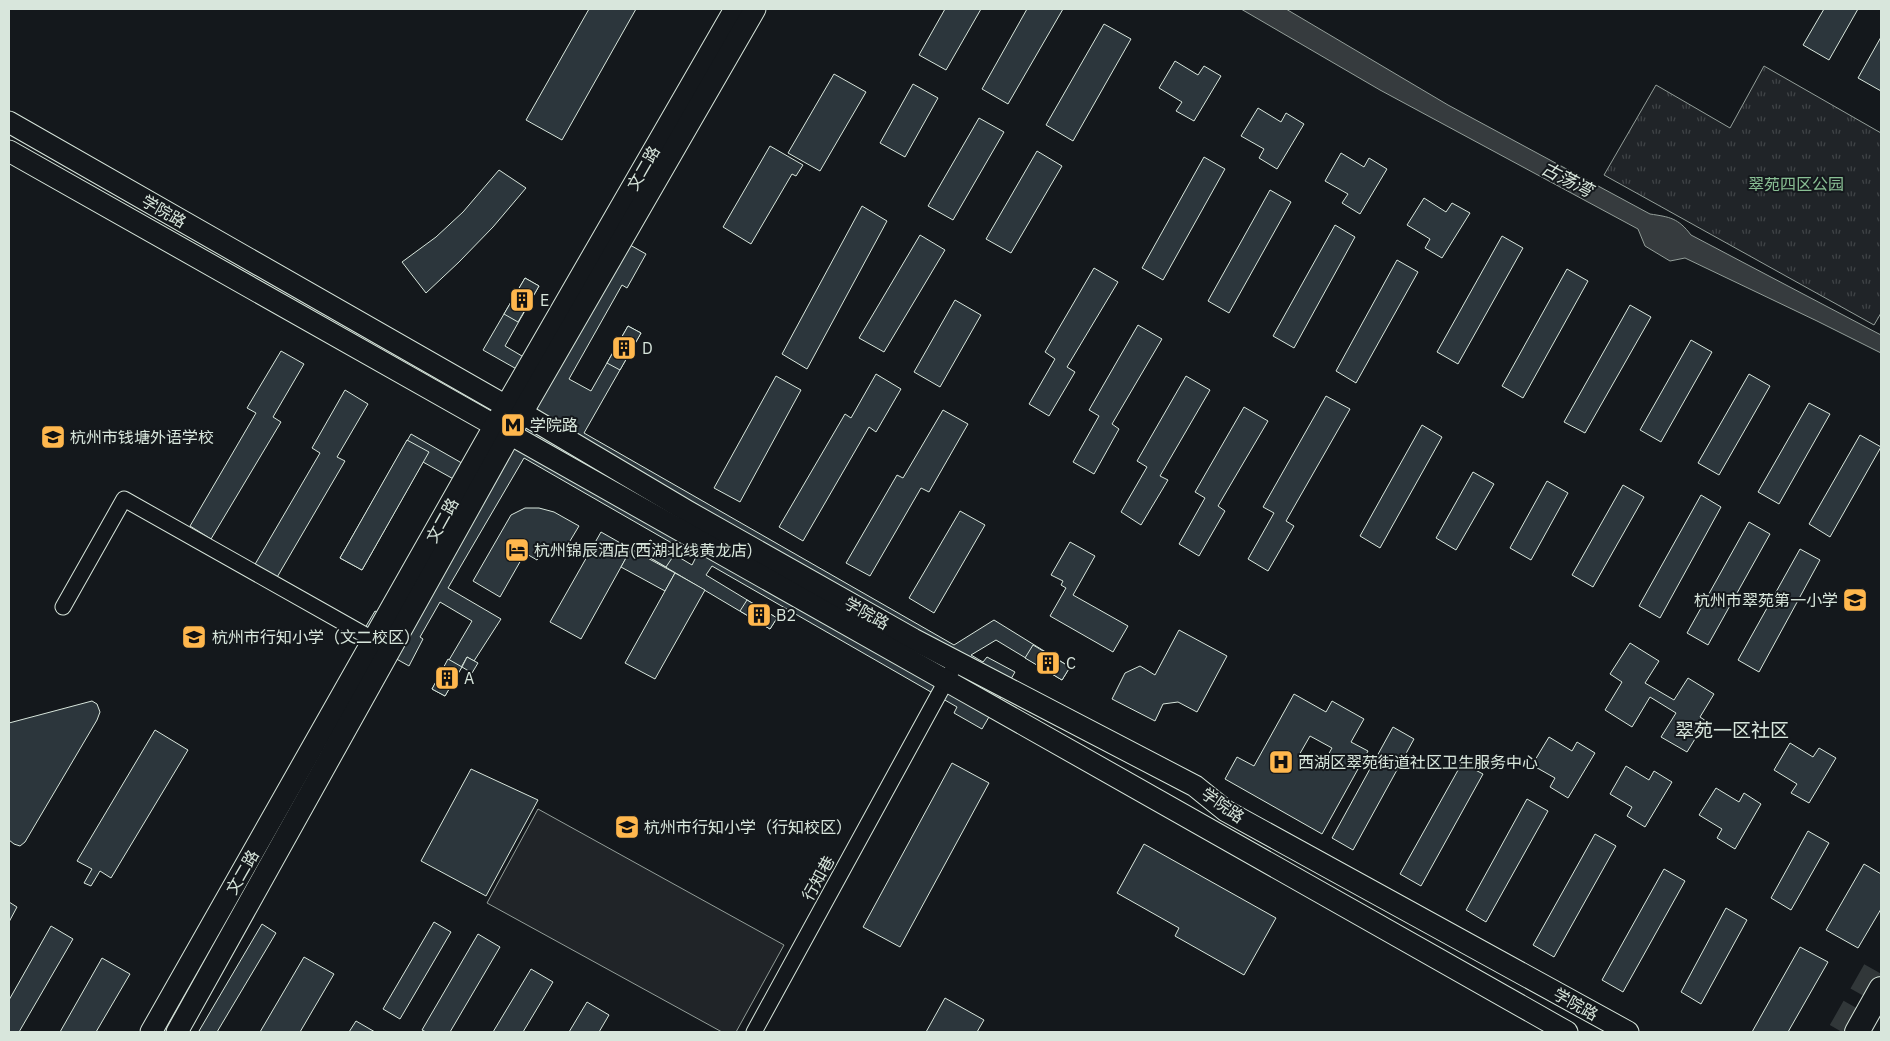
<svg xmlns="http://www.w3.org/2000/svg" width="1890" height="1041" viewBox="0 0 1890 1041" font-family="'IBM Plex Sans','Noto Sans SC',sans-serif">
<defs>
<pattern id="grass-tufts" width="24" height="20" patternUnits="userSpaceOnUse" patternTransform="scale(1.25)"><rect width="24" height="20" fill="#202428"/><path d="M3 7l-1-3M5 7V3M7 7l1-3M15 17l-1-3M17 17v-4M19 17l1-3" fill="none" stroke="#404447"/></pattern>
</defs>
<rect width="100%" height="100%" fill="#14181c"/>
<polygon fill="url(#grass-tufts)" stroke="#939e99" points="1764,66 1881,133 1881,313 1874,325 1604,175 1656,85 1730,128"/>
<polygon fill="#202428" stroke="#939e99" points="538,809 784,945 736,1032 722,1032 487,903"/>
<path fill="#363b3e" stroke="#939e99" d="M1241,9H1286L1448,105L1650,214C1670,217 1678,218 1691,235L1881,335V353L1817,321L1685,258L1670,261L1645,246L1638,229L1380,90Z"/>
<g fill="#2c363c" stroke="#d8e6dc" fill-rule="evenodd">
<polygon points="589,9 636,9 562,140 526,120"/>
<polygon points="945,9 981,9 946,70 919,55"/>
<polygon points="1027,9 1063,9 1008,104 982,89"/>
<polygon points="1824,9 1858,9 1829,60 1803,45"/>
<polygon points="1104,24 1131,39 1073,141 1046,125"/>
<polygon points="1881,37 1881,91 1858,78"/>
<polygon points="1175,61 1198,75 1204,66 1221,76 1194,121 1176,111 1182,102 1159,88"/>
<polygon points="834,74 866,92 820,171 788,153"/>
<polygon points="913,84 938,98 905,157 880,143"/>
<polygon points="1258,108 1281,122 1286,113 1304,124 1277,169 1259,158 1264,149 1241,136"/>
<polygon points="979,118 1004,132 953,220 928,206"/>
<polygon points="770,146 803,165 796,176 792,174 751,244 723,227"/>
<polygon points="1037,151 1062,166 1011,253 986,239"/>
<polygon points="1341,153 1364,167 1369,158 1387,169 1360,214 1342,203 1348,194 1325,181"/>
<polygon points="1204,157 1225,169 1163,280 1142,268"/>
<polygon points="499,170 526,188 493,227 459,262 426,293 402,262 436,237 463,212"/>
<polygon points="1270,190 1291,202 1229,313 1208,301"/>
<polygon points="1424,198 1446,212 1452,203 1470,213 1442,258 1425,248 1430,239 1407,225"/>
<polygon points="862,206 887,221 807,369 782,354"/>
<polygon points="1335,225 1355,237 1294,348 1273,336"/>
<polygon points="598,227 646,254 627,288 622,285 569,379 591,391 628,326 641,333 584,433 954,645 994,620 1070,667 1062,680 996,640 971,655 983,662 987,657 1015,672 982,729 954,713 957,707 712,566 706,575 777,618 770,629 642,553 650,540 692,565 696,557 524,458 448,588 501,619 474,661 467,657 445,696 432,689 472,621 440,602 420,637 423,639 409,666 359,638 375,611 379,613 457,481 423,462 362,570 340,558 411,434 467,466 520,371 483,350 525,278 539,286 505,346 527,359"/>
<polygon points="920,235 945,250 884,352 859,338"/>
<polygon points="1502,236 1523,248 1458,364 1437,352"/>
<polygon points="1397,260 1418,272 1356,383 1336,371"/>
<polygon points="1094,268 1118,282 1067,367 1075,372 1049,416 1029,404 1055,359 1045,352"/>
<polygon points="1567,269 1588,281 1523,398 1502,386"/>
<polygon points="525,278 539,286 518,322 504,314"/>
<polygon points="955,300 981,315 940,387 914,372"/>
<polygon points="1630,305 1651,317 1585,433 1564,422"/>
<polygon points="1138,325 1162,339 1112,424 1119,429 1094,474 1073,462 1099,416 1089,410"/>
<polygon points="628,326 641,333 620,370 607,363"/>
<polygon points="1691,340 1712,352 1661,442 1640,430"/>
<polygon points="281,351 304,364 273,417 281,422 211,539 190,526 256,413 247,408"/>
<polygon points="876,374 901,389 876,432 869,427 803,541 779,527 845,414 851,418"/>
<polygon points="1749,374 1770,386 1719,475 1698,463"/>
<polygon points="776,376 801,390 740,502 714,488"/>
<polygon points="1186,376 1210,390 1160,476 1168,480 1141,525 1121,512 1147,467 1137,461"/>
<polygon points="345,390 368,404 337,457 345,461 276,579 254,566 320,453 312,448"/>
<polygon points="1326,396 1350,409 1286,521 1294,526 1268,571 1248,559 1274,513 1263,507"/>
<polygon points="1809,403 1830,414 1779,504 1758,492"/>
<polygon points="1244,407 1268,421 1218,506 1225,511 1199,556 1179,544 1205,498 1195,492"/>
<polygon points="943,410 968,424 929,492 921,488 870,576 846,563 897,475 903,478"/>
<polygon points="1422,425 1442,437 1380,548 1360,536"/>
<polygon points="1860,435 1881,447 1830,537 1809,524"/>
<polygon points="407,440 429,452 362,570 340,558"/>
<polygon points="1473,472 1494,484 1456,550 1436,538"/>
<polygon points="1547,481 1568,493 1531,560 1510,548"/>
<polygon points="1623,485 1644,497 1593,587 1572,575"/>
<polygon points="1701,495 1721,507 1660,618 1639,606"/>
<polygon points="525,508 539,508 554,512 579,526 561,556 545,547 537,560 525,553 500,597 473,581 511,515"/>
<polygon points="960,511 985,525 934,613 909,598"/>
<polygon points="1749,522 1770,534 1708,645 1687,633"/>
<polygon points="601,532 631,549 581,639 550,622"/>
<polygon points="650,540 674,555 666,567 642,553"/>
<polygon points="1070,542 1095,556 1073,595 1128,626 1113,652 1050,616 1066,588 1061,585 1063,581 1051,575"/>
<polygon points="631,549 675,573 665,591 621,567"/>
<polygon points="1800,549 1820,560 1759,672 1738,660"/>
<polygon points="675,573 705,590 655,679 625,663"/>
<polygon points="747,600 777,618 770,629 740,611"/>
<polygon points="1179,630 1227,656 1197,712 1178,702 1163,704 1155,721 1112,699 1125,673 1140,666 1155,675"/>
<polygon points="1630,643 1659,661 1645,683 1674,700 1688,678 1714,694 1700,717 1706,721 1687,752 1661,737 1676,713 1650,697 1632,727 1605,710 1622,682 1610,674"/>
<polygon points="1033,645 1070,667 1062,680 1025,658"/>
<polygon points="467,657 478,663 472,673 462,667"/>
<polygon points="448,659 462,667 445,696 432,689"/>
<path d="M1294,694L1326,712L1332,701L1364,719L1351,742L1368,751L1322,834L1225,779L1237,757L1254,766ZM1310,736L1332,748L1320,769L1298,757Z"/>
<polygon points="92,701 97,704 100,712 97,720 25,842 20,846 14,844 9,840 9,723"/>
<polygon points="1393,727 1414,739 1353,850 1332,838"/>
<polygon points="155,730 188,750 111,878 100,871 91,886 84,883 92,869 77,861"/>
<polygon points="1549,737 1572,751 1577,742 1595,753 1568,798 1550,787 1555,778 1532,765"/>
<polygon points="1790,743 1813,757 1819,748 1836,758 1809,803 1791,793 1797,784 1774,770"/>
<polygon points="952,763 989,783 900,947 863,927"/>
<polygon points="1462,763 1483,774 1421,886 1400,874"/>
<polygon points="1626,766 1649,780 1654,771 1672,782 1645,827 1627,816 1632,807 1610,794"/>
<polygon points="471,769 538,800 486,896 421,861"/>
<polygon points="1716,788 1739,802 1744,793 1761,804 1735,849 1717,838 1722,829 1699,815"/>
<polygon points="1527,799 1548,811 1486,922 1466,910"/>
<polygon points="1808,831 1829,843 1791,910 1771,898"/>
<polygon points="1595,834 1616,846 1554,957 1533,945"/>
<polygon points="1144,844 1276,918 1244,975 1175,936 1179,928 1117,893"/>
<polygon points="1864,864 1881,874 1881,909 1858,948 1826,930"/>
<polygon points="1664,869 1685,881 1623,992 1602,980"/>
<polygon points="9,902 17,907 9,922"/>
<polygon points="1726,908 1747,920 1701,1004 1681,992"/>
<polygon points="434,922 451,932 400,1019 383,1009"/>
<polygon points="262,924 276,933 217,1032 201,1032 199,1031"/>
<polygon points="51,926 73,939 19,1032 9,1032 9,1000"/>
<polygon points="478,934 500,947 450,1032 426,1032 422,1030"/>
<polygon points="1800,947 1828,962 1788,1032 1752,1032"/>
<polygon points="304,957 334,974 300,1032 260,1032"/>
<polygon points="102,958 130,974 96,1032 60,1032"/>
<polygon points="531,969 553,982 523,1032 493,1032"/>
<polygon points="945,998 984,1020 977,1032 926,1032"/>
<polygon points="587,1002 609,1015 599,1032 569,1032"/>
<polygon points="356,1021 375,1032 349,1032"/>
</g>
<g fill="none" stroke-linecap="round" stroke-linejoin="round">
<polyline stroke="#313739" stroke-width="28" stroke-dasharray="28 14" stroke-linecap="butt" points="1842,1032 1881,963"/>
<defs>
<g id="street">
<polyline points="63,607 124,499 374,640"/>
<polyline points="754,1032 951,672"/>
</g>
<g id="secondary">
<polyline points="9,122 506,406 522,413 687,511 913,639 1195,786 1226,811 1628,1032"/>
<path d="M9,151C528,444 1048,738 1567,1032"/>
<polyline points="151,1032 495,425 735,9"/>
<polyline points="177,1032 522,413 755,9"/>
</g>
<polyline id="primary" points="1857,1032 1881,989"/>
</defs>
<use href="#street" stroke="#d8e6dc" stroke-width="17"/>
<use href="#secondary" stroke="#d8e6dc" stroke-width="23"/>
<use href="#primary" stroke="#d8e6dc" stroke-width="26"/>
<use href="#street" stroke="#14181c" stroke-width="15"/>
<use href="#secondary" stroke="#14181c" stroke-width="21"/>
<use href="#primary" stroke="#14181c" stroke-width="24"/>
</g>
<defs>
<symbol id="building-square" viewBox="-11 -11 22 22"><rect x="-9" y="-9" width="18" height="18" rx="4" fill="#ffb74d" stroke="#14181c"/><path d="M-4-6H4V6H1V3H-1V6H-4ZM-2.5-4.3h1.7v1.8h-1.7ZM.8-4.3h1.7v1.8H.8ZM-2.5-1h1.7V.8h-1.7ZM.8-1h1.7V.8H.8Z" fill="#111"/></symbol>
<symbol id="metro-square" viewBox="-11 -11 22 22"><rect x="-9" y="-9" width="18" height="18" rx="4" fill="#ffb74d" stroke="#14181c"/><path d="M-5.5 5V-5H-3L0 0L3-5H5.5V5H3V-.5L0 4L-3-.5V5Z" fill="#111"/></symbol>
<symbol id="school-square" viewBox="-11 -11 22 22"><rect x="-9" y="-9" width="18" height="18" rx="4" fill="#ffb74d" stroke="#14181c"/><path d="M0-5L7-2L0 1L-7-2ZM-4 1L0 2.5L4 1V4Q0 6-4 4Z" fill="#111"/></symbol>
<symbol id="hotel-square" viewBox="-11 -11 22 22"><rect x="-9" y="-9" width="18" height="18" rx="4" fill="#ffb74d" stroke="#14181c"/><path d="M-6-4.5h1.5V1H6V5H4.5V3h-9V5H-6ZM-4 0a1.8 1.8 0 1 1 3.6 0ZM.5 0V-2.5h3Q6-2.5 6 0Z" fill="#111"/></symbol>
<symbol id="hospital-square" viewBox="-11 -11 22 22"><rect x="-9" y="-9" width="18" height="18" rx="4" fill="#ffb74d" stroke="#14181c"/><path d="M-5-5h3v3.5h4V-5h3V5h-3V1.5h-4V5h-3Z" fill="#111"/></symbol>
</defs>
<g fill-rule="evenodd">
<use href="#building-square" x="508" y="286" width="28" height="28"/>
<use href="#building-square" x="610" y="334" width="28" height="28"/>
<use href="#metro-square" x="499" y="411" width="28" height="28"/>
<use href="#school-square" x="39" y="423" width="28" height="28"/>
<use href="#hotel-square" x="503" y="536" width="28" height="28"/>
<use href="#school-square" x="1841" y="586" width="28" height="28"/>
<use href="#building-square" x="745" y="601" width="28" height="28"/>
<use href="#school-square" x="180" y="623" width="28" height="28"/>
<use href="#building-square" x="1034" y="649" width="28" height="28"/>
<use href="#building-square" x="433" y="664" width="28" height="28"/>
<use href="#hospital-square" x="1267" y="748" width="28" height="28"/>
<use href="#school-square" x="613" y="813" width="28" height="28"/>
</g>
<g text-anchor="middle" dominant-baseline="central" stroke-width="4" stroke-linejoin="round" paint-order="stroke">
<g font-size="16" fill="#d8e6dc" stroke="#14181c">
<text transform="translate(643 168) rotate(-60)">文二路</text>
<text transform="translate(164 211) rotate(30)">学院路</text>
<text transform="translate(442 520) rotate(-61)">文二路</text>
<text transform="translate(867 613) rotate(29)">学院路</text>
<text transform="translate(1223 805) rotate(35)">学院路</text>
<text transform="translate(242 872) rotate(-60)">文二路</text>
<text transform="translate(818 878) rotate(-61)">行知巷</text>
<text transform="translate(1576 1004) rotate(29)">学院路</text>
</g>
<g font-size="16" fill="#8ac095" stroke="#14181c">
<text x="1796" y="184">翠苑四区公园</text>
</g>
<g font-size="16" fill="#d8e6dc" stroke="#14181c" text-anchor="start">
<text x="540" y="300">E</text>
<text x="642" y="348">D</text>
<text x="530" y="425">学院路</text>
<text x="70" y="437">杭州市钱塘外语学校</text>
<text x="534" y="550">杭州锦辰酒店(西湖北线黄龙店)</text>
<text x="1838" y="600" text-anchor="end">杭州市翠苑第一小学</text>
<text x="776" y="615">B2</text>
<text x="212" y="637">杭州市行知小学（文二校区）</text>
<text x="1066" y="663">C</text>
<text x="464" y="678">A</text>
<text x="1298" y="762">西湖区翠苑街道社区卫生服务中心</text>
<text x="644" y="827">杭州市行知小学（行知校区）</text>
</g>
<g font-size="18" font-style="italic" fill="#d8e6dc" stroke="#14181c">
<text transform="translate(1567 179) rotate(27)">古荡湾</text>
</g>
<g font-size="19" fill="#d8e6dc" stroke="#14181c">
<text x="1732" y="730">翠苑一区社区</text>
</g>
</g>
<rect width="1890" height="1041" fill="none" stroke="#d8e6dc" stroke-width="20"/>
</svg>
